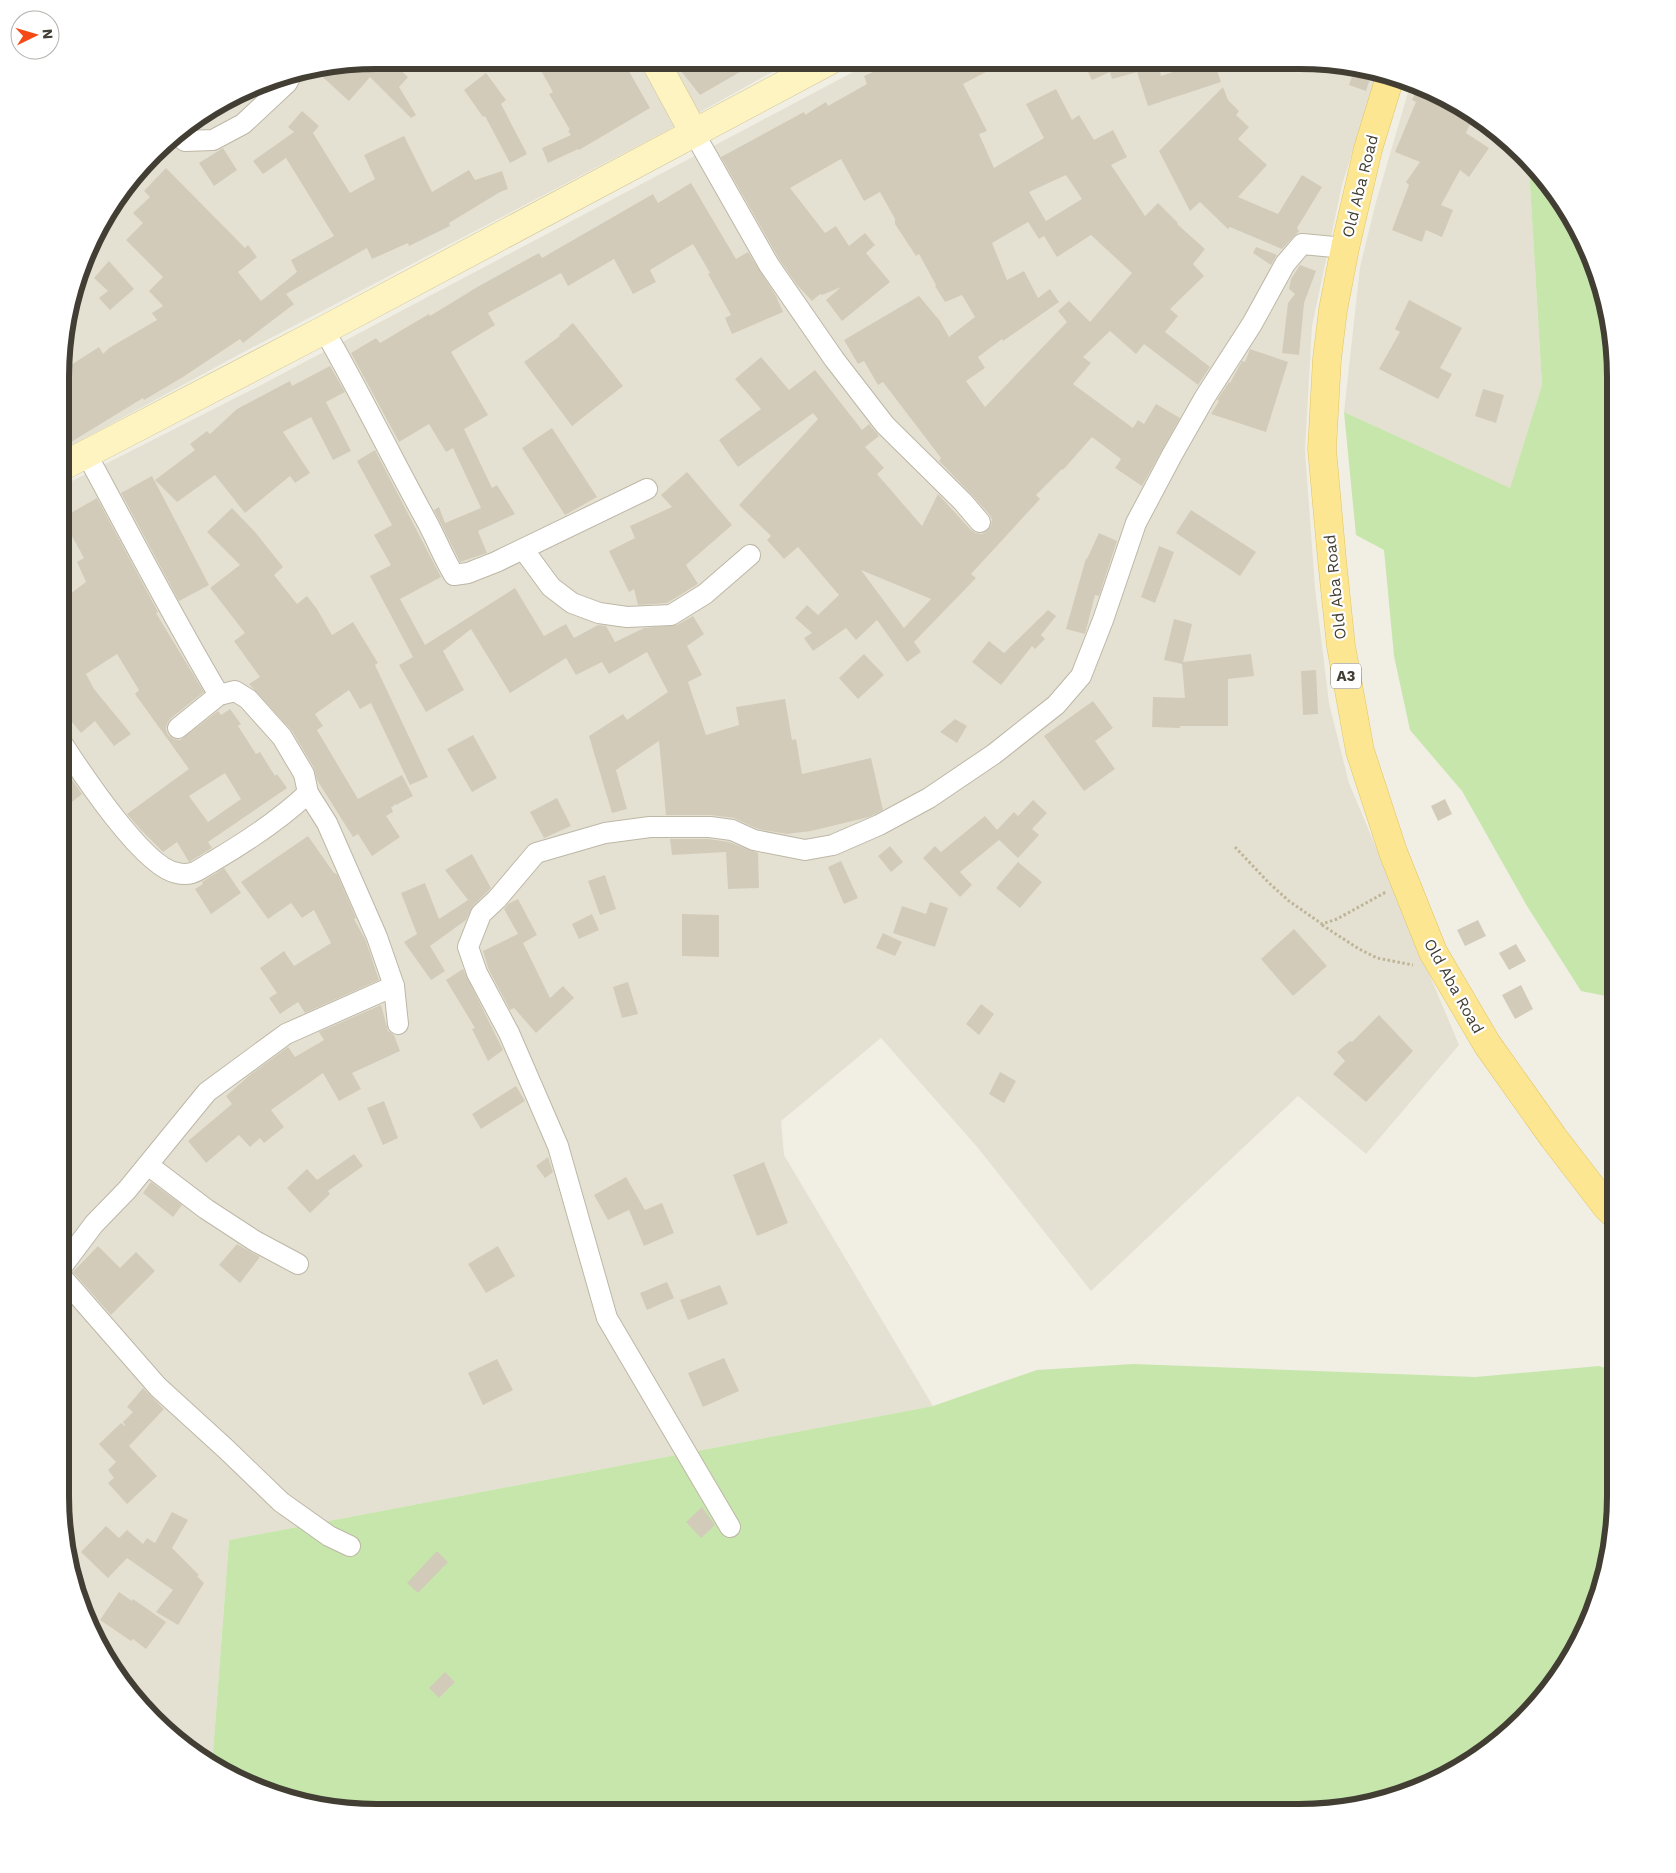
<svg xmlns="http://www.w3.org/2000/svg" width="1676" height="1873" viewBox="0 0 1676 1873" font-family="'Work Sans',sans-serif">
<rect width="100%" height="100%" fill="#f1eee4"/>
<g fill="#e5e1d2">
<polygon points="376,60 792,61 666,131 240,354 63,450 63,335 102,218 168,138 274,77"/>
<polygon points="874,61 1341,63 1378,71 1342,185 1312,326 1305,450 1315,588 1329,703 1349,783 1459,1045 1366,1154 1298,1096 1091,1291 978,1148 881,1038 781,1121 784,1155 933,1406 229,1540 212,1765 153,1721 113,1672 77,1598 61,1517 62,486 263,384"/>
<polygon points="1411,82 1475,113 1529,167 1542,385 1510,489 1344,412 1360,267 1376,202"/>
</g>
<g fill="#c7e6ac">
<polygon points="1529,167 1563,201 1599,275 1615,356 1615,998 1581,991 1527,906 1462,791 1410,730 1394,656 1384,550 1356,535 1344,412 1510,488 1542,385"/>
<polygon points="1133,1364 1475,1377 1599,1366 1615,1371 1615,1517 1605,1579 1574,1655 1537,1705 1475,1760 1401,1796 1320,1812 356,1812 294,1802 218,1771 212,1766 229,1540 933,1406 1037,1370"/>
</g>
<g fill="#d3cbb9" fill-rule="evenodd">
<polygon points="376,60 390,60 408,77 399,87 416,115 411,118 370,77 349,101 315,70"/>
<polygon points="535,60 555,60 560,69 574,61 623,61 650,108 579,150 578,149 548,163 542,148 571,135 568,131 570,130 549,94 553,92"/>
<polygon points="673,61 759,61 700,95"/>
<path d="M915,61L1005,62L963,84L987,131L979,134L994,168L1044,138L1026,104L1056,89L1072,120L1079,115L1094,140L1113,130L1127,157L1111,165L1145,216L1158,203L1178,223L1177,224L1205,249L1193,264L1204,276L1170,309L1178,316L1165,332L1210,367L1198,385L1144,344L1136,354L1110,331L1083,357L1091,363L1073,384L1133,428L1138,420L1144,424L1156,404L1180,418L1142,486L1115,468L1121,459L1092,437L1063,470L1062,469L1036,495L1040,499L971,574L976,578L914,642L921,652L907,662L877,620L856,640L846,628L813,651L804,638L812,633L795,618L807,605L818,615L839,595L798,547L784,559L767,540L771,536L739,505L818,419L813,413L738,467L719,440L761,409L735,379L761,357L789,390L815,370L862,430L869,424L879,436L865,447L884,468L877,474L922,526L938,494L971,530L976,533L982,534L987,531L991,526L992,519L989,514L971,494L939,461L941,458L883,382L878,385L864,361L858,364L844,340L919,296L940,321L949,337L975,317L962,295L945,302L935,286L936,285L919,254L916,256L895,224V219L880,192L864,201L841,159L790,188L825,233L836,226L849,246L865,233L875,245L866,253L890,282L842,321L826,300L841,287L822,295L820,294L812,301L797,285L779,259L721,157L804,112L805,115L826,102L828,106L867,84L864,76L896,62L899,70ZM1066,175L1082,199L1046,221L1029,192ZM1028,222L1039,239L1044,236L1057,257L1091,235L1132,273L1090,322L1069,301L1058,311L1067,322L985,407L966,381L985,368L978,357L1002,339L1003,341L1059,302L1050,289L1038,298L1024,271L1007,280L992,243ZM861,570L931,599L904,628Z"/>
<polygon points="1083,62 1158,62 1161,76 1202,62 1214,62 1221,82 1148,106 1137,72 1112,79 1110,72 1092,80"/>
<polygon points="1356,66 1373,70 1366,91 1349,85"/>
<polygon points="486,73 506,100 501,104 527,154 510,163 485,116 483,117 464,90"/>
<polygon points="1419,85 1475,113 1466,133 1489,148 1469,177 1460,170 1441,205 1453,210 1442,237 1426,230 1422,242 1392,230 1409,185 1406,182 1420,162 1395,152 1416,102 1412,100"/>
<polygon points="1223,87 1228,100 1239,111 1236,115 1249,127 1238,139 1267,165 1238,197 1278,214 1302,175 1322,187 1297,228 1299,231 1282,249 1230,227 1228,229 1200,202 1190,211 1159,151"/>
<polygon points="302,111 319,126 313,133 350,193 375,179 364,155 404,136 432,192 469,170 475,180 502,171 508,189 500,192 449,223 450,226 409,246 408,243 372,259 367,248 286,294 294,304 243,343 240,339 183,377 144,400 143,398 63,447 63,370 99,347 103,354 109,348 157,320 152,313 163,306 149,291 163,277 126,240 143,223 133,213 150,197 144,191 166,168 245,248 248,245 257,257 238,272 261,301 297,272 291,260 334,236 286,158 263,174 253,161 294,132 288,127"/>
<polygon points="223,148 237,170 214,186 199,163"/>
<polygon points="691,183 736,259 748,252 776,296 783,312 732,334 725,318 731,315 708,274 710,273 693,244 650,270 656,282 633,294 614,259 568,286 561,273 488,313 495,325 451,352 488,415 464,429 492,488 497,485 515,514 478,531 487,553 460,562 434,510 439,507 445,523 481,508 453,448 446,452 429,424 399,442 351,353 376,338 380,343 429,314 430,316 479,286 539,253 542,258 653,194 658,203"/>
<polygon points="1256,247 1277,255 1271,265 1253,253"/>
<polygon points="109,261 134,289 110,310 99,298 108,291 94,278"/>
<polygon points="1300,265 1316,271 1304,303 1299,355 1282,353 1288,303 1295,294 1289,289 1291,279"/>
<polygon points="1409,300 1462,328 1440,368 1452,374 1438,399 1379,369 1400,332 1395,329"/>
<polygon points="573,323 623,386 572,426 524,362 560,336 559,335"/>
<polygon points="1250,349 1288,362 1266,432 1211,414 1219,401 1217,400 1229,382 1230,383 1242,361 1245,362"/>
<polygon points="330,366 345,392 326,402 351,451 333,460 311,417 283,432 310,473 295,483 290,476 245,513 215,475 177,502 155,480 195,450 190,444 207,431 210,434 237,409 290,381 292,386"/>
<polygon points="1483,389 1504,395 1496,423 1475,416"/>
<polygon points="552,428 597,497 565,515 522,448"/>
<polygon points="375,450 441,577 400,599 425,645 515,588 544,636 566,624 574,638 598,625 606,626 615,642 644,628 677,625 693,616 704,634 687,646 702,675 688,682 706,735 739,725 736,707 785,699 792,740 796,739 802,774 871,758 883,810 869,817 811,831 787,834 758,829 734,818 710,815 666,815 659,741 616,770 627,809 612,813 589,736 623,714 627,720 668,692 647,652 609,674 602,662 576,675 566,658 510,693 471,629 443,651 464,690 426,712 399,665 413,657 370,576 391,565 374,535 392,525 357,461"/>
<polygon points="687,472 732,525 686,565 698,584 667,603 638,605 634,589 629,592 609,551 635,538 630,526 672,507 661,495"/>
<polygon points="152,476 209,585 179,601 121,493"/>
<path d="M97,498L158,612L156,613L204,692L170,719L167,724L166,729L168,735L174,739L180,740L218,711L221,715L230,709L241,724L238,726L256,754L260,752L275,776L277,774L287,788L208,842L212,848L189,862L177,842L163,852L140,829L127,814L189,769L135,694L139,690L117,654L86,674L94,689L131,734L114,746L95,721L81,733L62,710V600L86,582L77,562L84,558L62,518ZM225,773L241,799L208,822L189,796Z"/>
<polygon points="232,508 255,532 283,567 274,575 297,604 307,596 317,609 332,635 353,622 378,663 375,665 428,777 410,785 371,703 360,709 349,690 315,714 323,726 317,730 358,799 402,775 413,796 396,805 394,804 394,806 391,807 393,812 386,816 400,837 372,856 358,834 353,837 317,780 314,768 292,731 249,684 260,677 234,641 245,633 210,588 240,565 207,532"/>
<polygon points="1191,510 1256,552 1240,576 1176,533"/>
<polygon points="1099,533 1117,541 1099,596 1095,595 1085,634 1066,629 1086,558 1087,559"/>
<polygon points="1159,546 1174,552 1155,603 1141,597"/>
<polygon points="1048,610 1056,616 1041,635 1045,639 1035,649 1032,646 1001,685 972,662 989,641 1004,653"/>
<polygon points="1174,619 1192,624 1183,662 1251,654 1254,676 1228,679 1228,726 1180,726 1180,728 1152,727 1153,697 1185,698 1182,664 1164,660"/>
<polygon points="864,654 884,675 858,699 839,678"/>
<polygon points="1316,670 1318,714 1303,715 1301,671"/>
<polygon points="1093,701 1113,728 1095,741 1115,769 1084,791 1044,736"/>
<polygon points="955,719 967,726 957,743 940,732"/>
<polygon points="473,735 497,778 472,792 447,749"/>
<polygon points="62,765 82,794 62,810"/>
<polygon points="557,798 571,826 544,838 530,812"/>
<polygon points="1445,799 1452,814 1438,821 1431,806"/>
<polygon points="1033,800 1047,813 1032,829 1039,835 1018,858 999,840 960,872 972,885 960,897 923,858 935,846 941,852 985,816 997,830 1014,812 1018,816"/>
<polygon points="308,836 334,873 337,874 356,918 354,919 366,941 379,980 305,1013 298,1002 280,1014 269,998 277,993 260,968 284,951 294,966 331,943 314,910 302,918 291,903 268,919 241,882"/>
<polygon points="670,839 709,839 729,842 758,853 759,888 728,889 726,852 672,855"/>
<polygon points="890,846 903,862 891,872 878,856"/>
<polygon points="472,854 491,888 473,906 466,920 430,946 445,971 431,980 404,942 417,934 401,893 425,883 439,919 468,900 445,870"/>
<polygon points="841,861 858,898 844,904 828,867"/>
<polygon points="1018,862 1042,882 1020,908 996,888"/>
<polygon points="224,868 241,893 211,914 195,889 203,884 202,882"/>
<polygon points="605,875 616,909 600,915 588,881"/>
<polygon points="518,899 537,935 523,943 550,998 563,986 574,998 536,1033 514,1008 510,1010 488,968 483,951 518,934 504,909 508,904"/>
<polygon points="930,902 948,908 935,947 893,933 902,906 926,914"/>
<polygon points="592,914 599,930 579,939 572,924"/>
<polygon points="682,914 719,915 719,957 682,956"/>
<polygon points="1478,920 1486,936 1465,946 1457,930"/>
<polygon points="1294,929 1327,966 1293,996 1261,959"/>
<polygon points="883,933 902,942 895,956 876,948"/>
<polygon points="1516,944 1526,961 1509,970 1499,953"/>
<polygon points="463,969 503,1050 488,1061 472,1029 475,1028 446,980"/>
<polygon points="628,982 638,1014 622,1018 613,987"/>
<polygon points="1521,985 1533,1009 1515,1019 1502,995"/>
<polygon points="981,1004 994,1014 979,1035 966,1024"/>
<polygon points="381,1005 388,1031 394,1035 400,1051 352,1073 361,1089 339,1101 323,1073 271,1110 284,1127 264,1143 260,1138 250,1147 239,1135 206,1163 188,1141 232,1104 226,1096 250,1075 288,1047 295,1057 324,1040 319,1032"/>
<polygon points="1379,1015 1413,1051 1366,1102 1333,1074 1345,1061 1337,1052 1350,1041 1352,1042"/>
<polygon points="1000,1072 1016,1081 1004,1103 989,1094"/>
<polygon points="516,1086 525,1101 481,1129 472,1114"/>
<polygon points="384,1101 398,1138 383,1145 367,1108"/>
<polygon points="354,1154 363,1166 328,1191 330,1194 310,1213 287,1188 307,1169 317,1180"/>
<polygon points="548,1157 553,1172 545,1178 536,1166"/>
<polygon points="764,1162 788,1223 757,1236 733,1175"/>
<polygon points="626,1177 645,1210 662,1203 674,1233 644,1246 629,1210 608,1220 594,1195"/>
<polygon points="151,1182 182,1205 173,1217 143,1193"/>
<polygon points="237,1244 260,1257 240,1283 219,1265"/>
<polygon points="98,1246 120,1268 136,1252 155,1271 111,1315 73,1272"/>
<polygon points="498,1246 515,1276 486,1293 468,1264"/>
<polygon points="667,1282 674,1298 647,1310 640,1293"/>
<polygon points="720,1285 728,1304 688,1320 680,1300"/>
<polygon points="724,1358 739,1391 703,1407 688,1373"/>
<polygon points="497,1359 513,1390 483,1405 468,1373"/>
<polygon points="143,1388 164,1409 129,1446 157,1476 127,1504 108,1483 114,1478 108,1470 116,1462 99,1444 121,1423 126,1427 123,1422 133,1412 127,1407"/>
<polygon points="702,1507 715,1525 701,1538 686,1522"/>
<polygon points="172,1512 188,1520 172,1548 199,1575 197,1576 204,1583 178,1625 156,1612 173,1590 127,1558 108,1578 81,1552 106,1526 119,1538 127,1530 143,1544 147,1538 155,1543"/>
<polygon points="437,1551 448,1562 418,1593 407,1583"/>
<polygon points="119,1592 132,1601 133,1599 166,1622 146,1649 133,1639 131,1641 100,1620"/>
<polygon points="445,1672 455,1682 439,1698 429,1688"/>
</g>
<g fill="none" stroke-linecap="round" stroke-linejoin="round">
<defs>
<g id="minor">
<polyline points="694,133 769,265 834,359 885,425 963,502 980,522"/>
<polyline points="175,134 185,141 213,140 243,124 287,83 292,74"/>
<path d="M324,330C360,392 391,457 426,520C436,538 443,557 454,575L468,573L496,562L647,489"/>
<path d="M86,453C130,534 172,616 219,695"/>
<polyline points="523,549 551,587 572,603 599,613 627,617 671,615 705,594 750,555"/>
<polyline points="178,728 219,695 235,691 248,699 282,737 304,774 308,793 327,823 377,937 394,986 398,1024"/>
<path d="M62,743C81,772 144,868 177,873C181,874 188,874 192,873C199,871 206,865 212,862C246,842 280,820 308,793"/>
<polyline points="148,1165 206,1209 255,1241 298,1264"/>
<polyline points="61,1268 94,1224 127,1190 207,1092 286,1034 394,986"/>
<polyline points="61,1276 158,1387 226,1449 281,1502 329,1536 350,1546"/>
<polyline points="730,1527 607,1318 558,1146 509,1033 477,973 468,947 481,914 497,899 536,853 605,833 650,827 710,827 732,830 754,840 805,850 833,845 879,825 929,798 994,754 1056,705 1081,676 1103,620 1136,523 1172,455 1205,397 1252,324 1285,264 1302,244 1345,248"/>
</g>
<g id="secondary">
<polyline points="655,61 694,133"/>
<polyline points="63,466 324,330 829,61"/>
</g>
<polyline id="primary" points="1391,74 1368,149 1345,248 1333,310 1327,359 1322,449 1332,560 1341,646 1360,751 1393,852 1433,952 1487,1044 1553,1137 1606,1206 1615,1215"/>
</defs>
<use href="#minor" stroke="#bdb7a6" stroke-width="22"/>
<use href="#secondary" stroke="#d1c594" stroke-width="29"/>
<use href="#primary" stroke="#e1c562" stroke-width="29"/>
<g stroke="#beb498" stroke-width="3" stroke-dasharray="2.5 2.5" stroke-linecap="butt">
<polyline points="1235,847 1269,883 1289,901 1322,924 1337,919 1386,892"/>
<polyline points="1322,925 1359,949 1377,958 1413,965"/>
</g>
<use href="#minor" stroke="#fff" stroke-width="20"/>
<use href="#secondary" stroke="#fdf4c2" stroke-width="28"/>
<use href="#primary" stroke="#fce692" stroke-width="28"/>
</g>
<g text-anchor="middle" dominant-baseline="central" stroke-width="4.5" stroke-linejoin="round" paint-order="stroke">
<rect fill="#fff" stroke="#7b7871" stroke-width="1" x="1331" y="663.5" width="30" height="25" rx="4"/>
<g font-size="15" font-weight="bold" fill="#433e34">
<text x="1346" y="676">A3</text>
</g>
<g font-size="16" fill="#433e34" stroke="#fff">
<text transform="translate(1360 186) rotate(-76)">Old Aba Road</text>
<text transform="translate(1335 587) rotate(-96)">Old Aba Road</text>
<text transform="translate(1454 986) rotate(61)">Old Aba Road</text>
</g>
</g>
<path d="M0 0H1676V1873H0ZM377 69H1299A308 308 0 0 1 1607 377V1496A308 308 0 0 1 1299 1804H377A308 308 0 0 1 69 1496V377A308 308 0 0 1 377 69Z" fill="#fff" fill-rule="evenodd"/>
<path fill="none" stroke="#433e34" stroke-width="6" d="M377 69H1299A308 308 0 0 1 1607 377V1496A308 308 0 0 1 1299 1804H377A308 308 0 0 1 69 1496V377A308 308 0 0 1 377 69Z"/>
<g transform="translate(35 35) rotate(85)"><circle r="24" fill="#ffffff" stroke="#b4b2ae"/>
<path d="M0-4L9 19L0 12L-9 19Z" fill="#f64a16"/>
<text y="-8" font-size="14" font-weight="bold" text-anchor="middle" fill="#433e34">N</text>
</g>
</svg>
